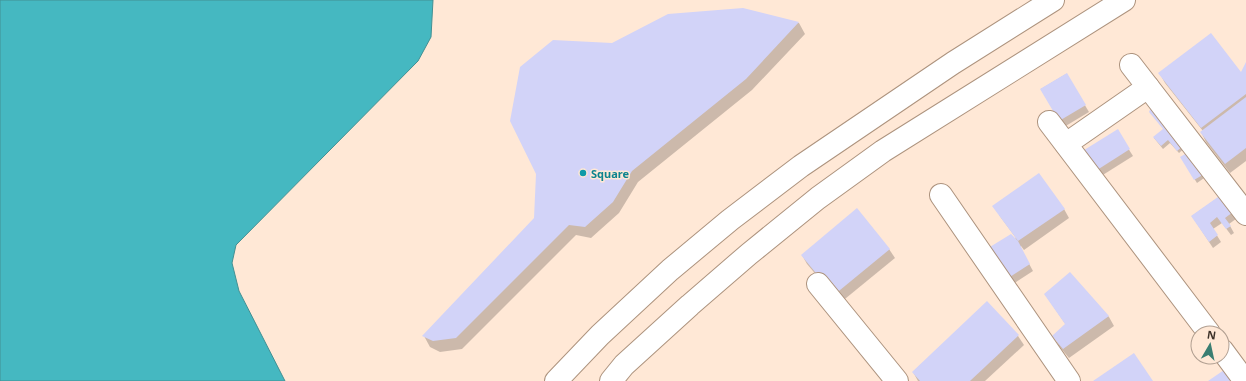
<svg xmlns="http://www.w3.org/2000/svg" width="1246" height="381" viewBox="0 0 1246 381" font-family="'Noto Sans',sans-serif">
<rect width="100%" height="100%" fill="#ffe8d6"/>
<polygon fill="#45b8c1" stroke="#439093" points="0,0 433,0 431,37 418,61 236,245 232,263 239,291 285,381 0,381"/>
<g fill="#0003">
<polygon points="742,9 799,23 805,34 752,90 638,182 619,213 591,238 576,235 462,349 440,352 430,347 424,336 535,219 612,44"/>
<polygon points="1066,74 1089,112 1064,127 1041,89"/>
<polygon points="1160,74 1246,82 1246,161 1230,173 1206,142 1201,132 1203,131 1165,83"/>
<polygon points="1164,130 1186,147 1179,153 1170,143 1163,149 1154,138"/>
<polygon points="1117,131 1133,156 1098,178 1086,159"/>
<polygon points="1181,157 1207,176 1197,183"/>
<polygon points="1225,193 1240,216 1229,224 1234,233 1231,235 1222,223 1213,229 1221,242 1213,248 1192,216"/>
<polygon points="1064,209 1069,218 1024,250 1021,246 1020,247 1033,271 1010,286 991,257 1016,238 999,215"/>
<polygon points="889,249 895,258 840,303 807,264 802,255"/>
<polygon points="1070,274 1109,317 1114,326 1069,358 1059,346 1054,336 1066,325 1045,294"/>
<polygon points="987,303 1018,336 1024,345 985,381 918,381 913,372"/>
</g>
<g fill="#d2d3f8">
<polygon points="743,8 799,22 746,79 632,171 613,202 585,227 569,225 456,338 433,341 422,336 534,218 536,174 510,121 520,67 553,40 612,43 668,14"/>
<polygon points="1211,33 1241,72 1246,62 1246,94 1201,128 1158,73"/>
<polygon points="1067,73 1086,105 1059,121 1040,89"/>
<polygon points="1246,97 1246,148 1225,164 1200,132"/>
<polygon points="1152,105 1185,144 1177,151 1168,140 1161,146 1153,137 1163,129 1149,112"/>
<polygon points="1118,129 1130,149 1094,172 1081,152"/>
<polygon points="1192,150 1206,173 1194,180 1180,157"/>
<polygon points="1039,173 1065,209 1018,241 992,206"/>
<polygon points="1225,192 1237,209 1225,218 1231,226 1226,229 1217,217 1210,223 1218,235 1209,242 1191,216"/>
<polygon points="857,208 890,249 834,295 801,255"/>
<polygon points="1011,234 1018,241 1030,264 1005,280 985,250"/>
<polygon points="1070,272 1109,316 1063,349 1052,336 1065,324 1044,294"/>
<polygon points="987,301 1019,335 970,381 920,381 912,372"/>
<polygon points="1134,353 1153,381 1093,381"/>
<polygon points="1227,368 1236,381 1208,381"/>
</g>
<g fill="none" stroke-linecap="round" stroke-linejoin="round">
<defs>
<g id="minor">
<polyline points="1131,65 1246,214"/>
<polyline points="1049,122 1209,333"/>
<polyline points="1066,144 1148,87"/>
<polyline points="941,195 1069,381"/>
<polyline points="818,284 897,381"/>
<polyline points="1222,350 1245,381"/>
</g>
<g id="major">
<polyline points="556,381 600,335 670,270 730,220 801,166 953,63 1053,0"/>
<polyline points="611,381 624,365 690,305 749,254 818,198 883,151 1124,0"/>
</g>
</defs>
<use href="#minor" stroke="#ad937e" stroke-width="24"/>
<use href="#major" stroke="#ad937e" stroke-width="24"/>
<use href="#minor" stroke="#fff" stroke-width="22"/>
<use href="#major" stroke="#fff" stroke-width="22"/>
</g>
<circle fill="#0f9aa8" stroke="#ffe8d6" stroke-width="1.5" cx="583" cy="173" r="4"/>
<g text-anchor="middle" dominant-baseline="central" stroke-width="3" stroke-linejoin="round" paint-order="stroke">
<g font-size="11" font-weight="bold" fill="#0d838f" stroke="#ffe8d6" text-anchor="start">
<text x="591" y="173">Square</text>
</g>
</g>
<g transform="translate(1210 345) rotate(9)"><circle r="19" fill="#ffe8d6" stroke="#b19f91"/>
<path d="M0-3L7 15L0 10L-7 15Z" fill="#3a7e72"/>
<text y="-6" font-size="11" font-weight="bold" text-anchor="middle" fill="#3d3129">N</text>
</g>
</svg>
